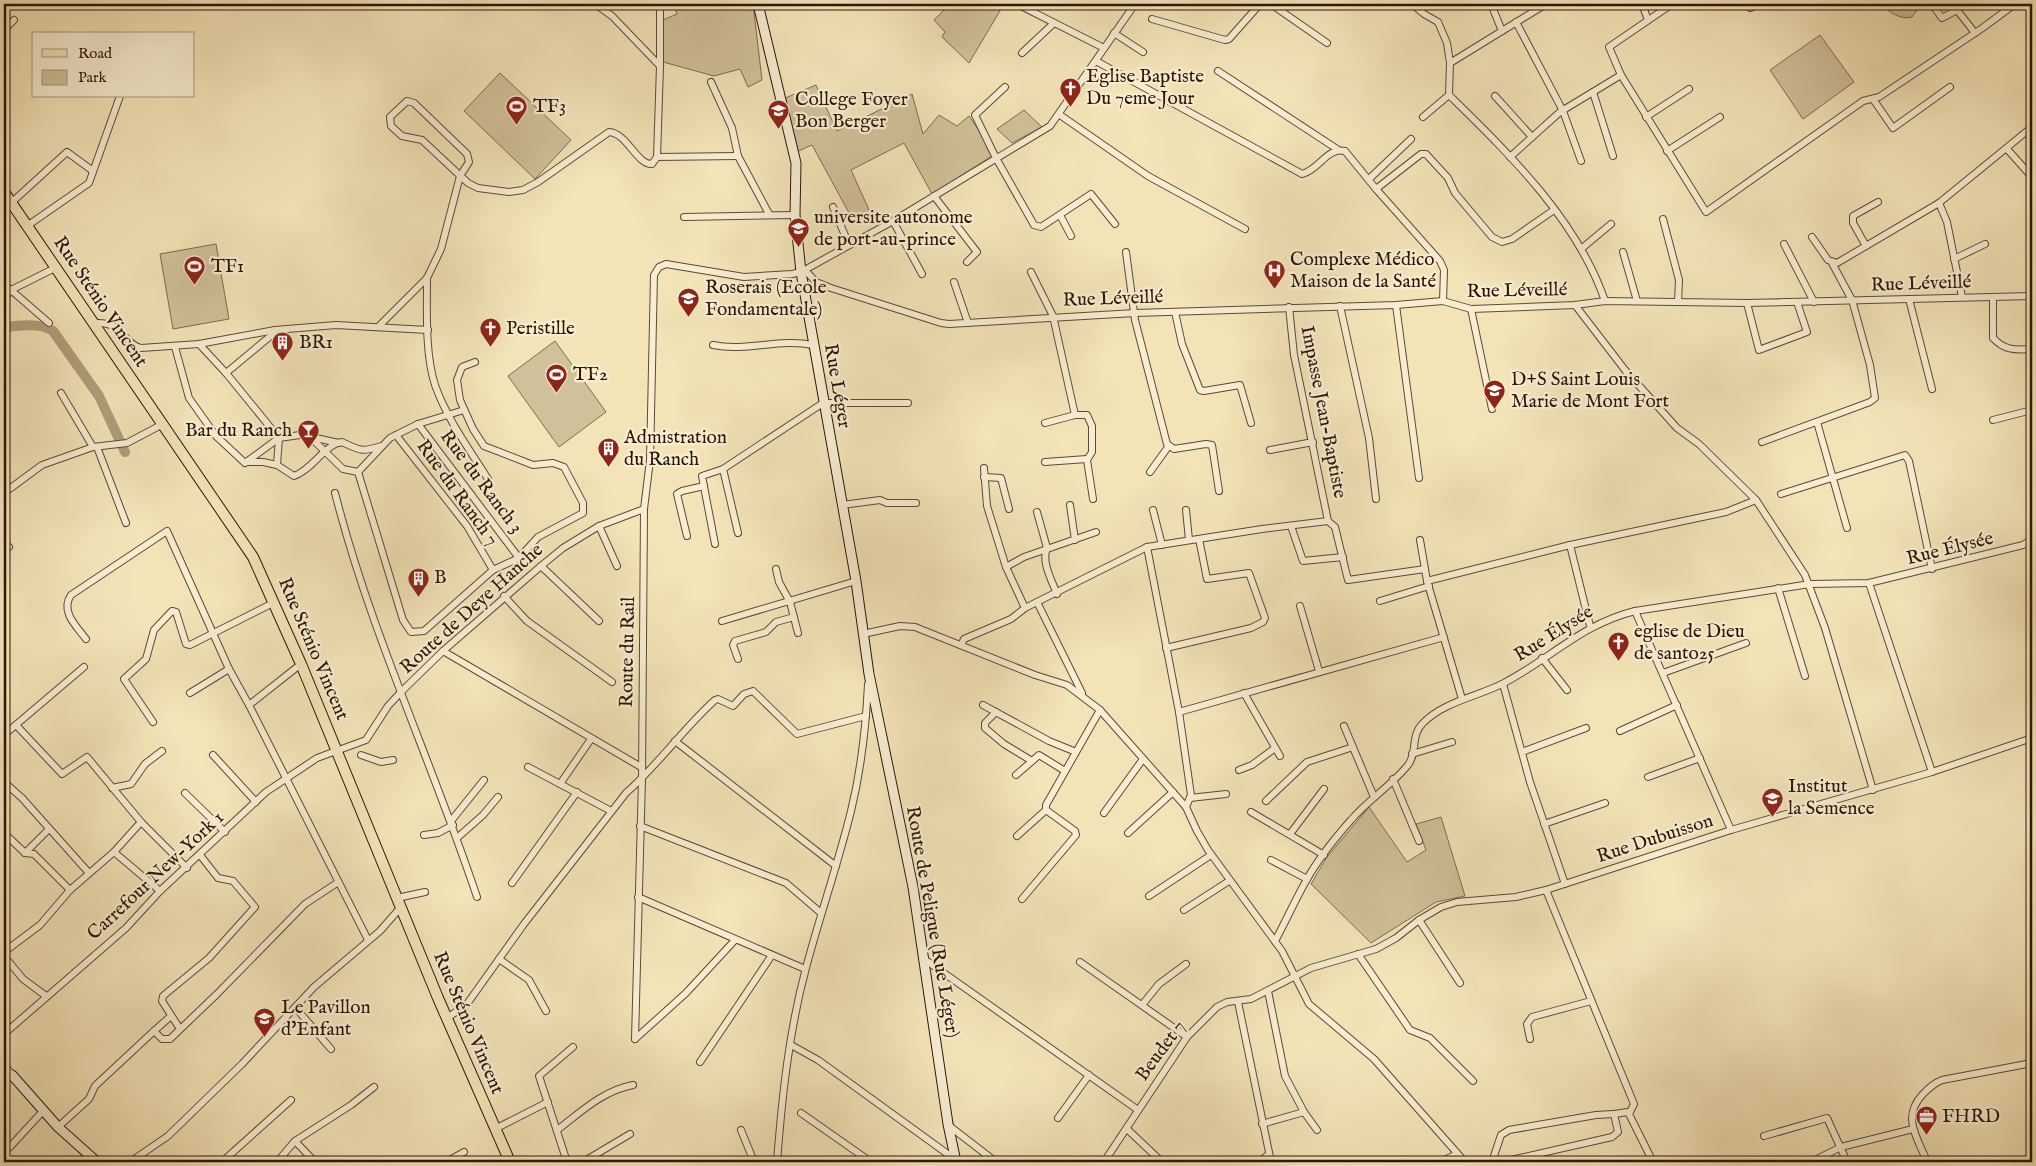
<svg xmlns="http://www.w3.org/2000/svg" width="2036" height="1166" viewBox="0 0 2036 1166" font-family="'IM FELL English',serif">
<rect width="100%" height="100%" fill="#f3e4b8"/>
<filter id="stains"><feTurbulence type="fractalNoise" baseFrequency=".004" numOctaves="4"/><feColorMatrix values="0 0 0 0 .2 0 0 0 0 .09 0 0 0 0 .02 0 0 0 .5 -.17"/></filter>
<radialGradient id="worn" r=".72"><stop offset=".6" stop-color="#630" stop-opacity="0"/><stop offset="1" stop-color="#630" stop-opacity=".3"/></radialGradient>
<g fill="#d1c19a" stroke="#7f6b50">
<polygon points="673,4 753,4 762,80 748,87 740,69 714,76 663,62 658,22 677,14"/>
<polygon points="950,4 1004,4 969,63 942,37 945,32 934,20"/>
<path d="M1882,4H1918V9L1912,17C1901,20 1889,13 1882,4Z"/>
<polygon points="1820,35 1854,82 1803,119 1770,70"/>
<polygon points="500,73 571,140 535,179 464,111"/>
<polygon points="816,85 837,131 912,94 923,134 939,115 957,126 969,116 995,154 932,194 904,143 851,170 870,212 854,222 812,145 794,153 783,99"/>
<polygon points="1024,110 1042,127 1012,143 997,129"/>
<polygon points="216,244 229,319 173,329 160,254"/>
<polygon points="555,341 606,412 559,447 508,376"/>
<polygon points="1369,807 1407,862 1426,850 1416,824 1441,817 1465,896 1436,902 1371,943 1311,884 1327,857"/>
</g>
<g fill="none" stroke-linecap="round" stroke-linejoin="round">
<path stroke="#b09e7b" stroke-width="10" d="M4,327C20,326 39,322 53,331L99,396L125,452"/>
<defs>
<g id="street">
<polyline points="595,4 612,16 660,66"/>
<polyline points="1017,4 1104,48"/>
<polyline points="1271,4 1327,43"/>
<polyline points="1412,4 1424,14 1438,22 1447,43 1450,63"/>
<polyline points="1491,4 1502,31"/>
<polyline points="1642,4 1648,20"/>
<polyline points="1672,4 1609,47 1621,75 1706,212 1863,101 1879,97 1981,29 2015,4"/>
<polyline points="1746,4 1750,8 1759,4"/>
<polyline points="1932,4 1942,18 1957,10 1975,33"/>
<polyline points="1152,19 1225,40 1229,39 1260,4"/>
<polyline points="1516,22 1563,111 1581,161"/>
<polyline points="4,30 14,20"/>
<polyline points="1114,33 1143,52"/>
<polyline points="1022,53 1054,23"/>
<path d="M1096,61L1302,174C1319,170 1327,147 1345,151L1376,189L1421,154H1426L1448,178L1455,193L1492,237L1502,242L1512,239L1554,210"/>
<polyline points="1218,71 1337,149"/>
<polyline points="711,82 732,128 738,156 769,214"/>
<polyline points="1005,87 975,115 996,158 1034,225 1041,227 1091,194 1115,224"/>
<polyline points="1593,92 1613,156"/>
<path d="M1449,95C1509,154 1577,219 1605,301"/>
<polyline points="1449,95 1450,63 1546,4"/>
<polyline points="1495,96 1532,137"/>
<polyline points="1873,99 1893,128 1950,87"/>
<polyline points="1060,115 1148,176 1245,229"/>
<polyline points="1423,117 1449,95"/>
<polyline points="1646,117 1689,89"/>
<polyline points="2008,150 2032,177"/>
<polyline points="1667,151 1720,117"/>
<polyline points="657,157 738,156"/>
<polyline points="1510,157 1560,112 1621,75"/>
<polyline points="1369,179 1411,139"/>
<polyline points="1376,189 1440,261 1444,270 1443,301"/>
<polyline points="934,196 977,252 967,262"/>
<polyline points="11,203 67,152 93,171"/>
<polyline points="1939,203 1947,222 1962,297"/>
<polyline points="833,207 849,245"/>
<polyline points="1060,215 1071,236"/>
<polyline points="684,217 795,215"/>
<polyline points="1663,219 1679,280 1678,302"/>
<polyline points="893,221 922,274"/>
<polyline points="27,226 89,183 120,96"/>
<polyline points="1812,237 1828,260 1837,263 1939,203 2032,127"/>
<polyline points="1784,244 1814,302"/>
<polyline points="1866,246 1853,223 1853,216 1878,202"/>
<polyline points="1581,249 1611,224"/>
<polyline points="1126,252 1135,320 1167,444 1174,449 1206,444 1212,445 1219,491"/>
<polyline points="1623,252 1637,301"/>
<polyline points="1954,259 1985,244"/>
<polyline points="805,270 816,282 831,288 941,323 949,324 1135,313 1396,305 1443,301 1471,309 1575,305 1605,301 1747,303 2032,296"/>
<polyline points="1031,272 1053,316 1075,415"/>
<path d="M427,278C427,311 425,354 435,385C447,419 469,449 488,479"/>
<polyline points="954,282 968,323"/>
<polyline points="4,284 49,323"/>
<path d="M1993,297V338C2005,351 2016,350 2032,349"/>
<polyline points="4,299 11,290 55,268"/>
<polyline points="1909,299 1932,389"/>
<polyline points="1747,303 1759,350 1807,332 1797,302"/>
<polyline points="1396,305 1419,478"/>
<polyline points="1575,305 1625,370 1677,428 1699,444 1756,500 1805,575 1825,628 1873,790"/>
<polyline points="1340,306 1369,438 1376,499"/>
<polyline points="1289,307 1294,355 1328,521"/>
<polyline points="1471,309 1492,409"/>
<polyline points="1175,312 1182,344 1200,390 1204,391 1240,385 1251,423"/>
<path d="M94,323C124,321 122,343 141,348L199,344L275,330L336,325L428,330"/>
<path d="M379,326L427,278L441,249L460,176L469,162L467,154L414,103L407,101L390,117L391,126L402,136L422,140L468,183L478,188L509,192L523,190L538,182L609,132C627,133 637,165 652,164L657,157L660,66V4"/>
<path d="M713,345C747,352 779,338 813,345"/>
<polyline points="175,347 189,398 216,436 245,463 279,438 226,373 199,344"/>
<polyline points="226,373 273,334 275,330"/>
<polyline points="61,393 93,447"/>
<polyline points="1993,420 2032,410"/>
<polyline points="1817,422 1847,528"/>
<polyline points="1045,423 1075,415 1087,415 1092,426 1092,452 1087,460 1093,499"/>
<polyline points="418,424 519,558"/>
<polyline points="396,435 467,526 493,570"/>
<polyline points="311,437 339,443"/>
<polyline points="1762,442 1870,402 1875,398 1870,365 1852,300 1832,263"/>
<polyline points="97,447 126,523"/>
<polyline points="1270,450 1313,442"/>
<path d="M246,462H263L277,465L294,476C312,470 325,444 342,442C361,451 361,452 382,446"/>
<polyline points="1045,462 1087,459"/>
<polyline points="277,465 279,438 307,434 343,469 358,472 390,438 418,424 464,410"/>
<polyline points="984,468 987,506 1006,567"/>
<polyline points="358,472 403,620 411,632 424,631 493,570 519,558 538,537 583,513 583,503 564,467 553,463 533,465 484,446 473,429 460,400 457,380 462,367 475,362"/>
<polyline points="1150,472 1168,447"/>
<polyline points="984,477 1001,478 1009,509"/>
<polyline points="4,493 42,465 93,447 127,443 163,424"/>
<path d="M335,493C370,631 432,762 477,897"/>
<polyline points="1781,494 1905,455 1909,461 1932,569"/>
<polyline points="842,505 880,500 887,503 916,503"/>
<polyline points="1070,505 1075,540"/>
<polyline points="1153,510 1162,545"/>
<polyline points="1186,510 1189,540"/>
<path d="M1037,512L1047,548C1041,562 1052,581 1057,594"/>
<polyline points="599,526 617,566"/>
<polyline points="1291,526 1303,561 1343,557"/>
<polyline points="738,533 723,469 823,403 908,403"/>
<polyline points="687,536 677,494 682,491 704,486"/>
<polyline points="1420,540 1427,581 1462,699"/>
<polyline points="715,544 702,476 723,469"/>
<polyline points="1570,545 1590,626"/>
<polyline points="1147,547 1179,712 1191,795 1186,807"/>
<polyline points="4,552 9,547"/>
<polyline points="541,566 599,621"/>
<polyline points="776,569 779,582 790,602 798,633"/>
<polyline points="1427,581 1570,545 1726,512 1756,500"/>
<polyline points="1869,583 1932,772"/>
<polyline points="1778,588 1805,676"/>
<polyline points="504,596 527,621 612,682"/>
<polyline points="1380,601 1429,586"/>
<polyline points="1037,602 1082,693"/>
<polyline points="1300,606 1319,671"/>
<polyline points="1025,608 1147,547 1262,529 1328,521 1335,527 1348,580 1425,569"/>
<polyline points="1635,611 1731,830"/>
<polyline points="722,621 856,581"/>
<polyline points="863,634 900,626 915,627 1035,675 1067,685 1100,710 1186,807 1197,831 1208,850 1282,951 1309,1004 1374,1059 1465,1162"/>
<path d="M86,639C76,626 60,611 71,595L167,531L229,669"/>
<polyline points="961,645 964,639 1011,619 1025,608 1006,567 1024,557 1096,532"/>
<polyline points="1166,648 1251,628 1263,622 1265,618 1249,573 1207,579 1199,539"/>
<polyline points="443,651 641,767"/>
<polyline points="1542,658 1567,690"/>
<polyline points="738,659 733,645 735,641 766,632 776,622 794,617"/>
<polyline points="301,664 249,705 368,940"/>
<polyline points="1663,673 1746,643"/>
<polyline points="1503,684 1530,782 1565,884"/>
<polyline points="190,693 229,669 249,705"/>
<polyline points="1244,693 1280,756"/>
<polyline points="983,705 1049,741 1076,752"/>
<polyline points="996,712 985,723 985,728 1004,744 1032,761"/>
<polyline points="1179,712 1444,637"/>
<polyline points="153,722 124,679 146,659 154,630 172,611 176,612 186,644 190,645 275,602"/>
<polyline points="16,725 62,774 87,757 141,822 187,868"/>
<polyline points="1344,726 1374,797"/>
<polyline points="1620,731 1677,705"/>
<polyline points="4,735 84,667"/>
<polyline points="675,741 836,866"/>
<polyline points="1522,752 1586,728"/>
<polyline points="1412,754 1452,742"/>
<polyline points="213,755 256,802"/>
<polyline points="361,755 381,762 393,760"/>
<polyline points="528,767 611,811"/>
<polyline points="1239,770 1252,765 1275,748"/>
<polyline points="1016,775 1039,755 1065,771"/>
<polyline points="1648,777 1700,758"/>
<polyline points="1393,779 1419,841"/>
<polyline points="4,782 22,798 89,873"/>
<polyline points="560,784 591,739"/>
<polyline points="112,788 131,784 145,764 162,751"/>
<polyline points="185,793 225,832"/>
<polyline points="1190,798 1226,794"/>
<polyline points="1266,801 1307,762 1353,747"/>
<polyline points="1251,812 1324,855"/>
<polyline points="1104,813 1143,759"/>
<polyline points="451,821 484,780"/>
<polyline points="1544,824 1605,803"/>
<polyline points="640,826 786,883 821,913"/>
<polyline points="4,833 25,853 49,829"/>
<polyline points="1128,833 1173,792"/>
<polyline points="1290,834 1324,789"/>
<polyline points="424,835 438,833 453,825"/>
<polyline points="1017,836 1046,810"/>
<polyline points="457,838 483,815 498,797"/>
<polyline points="114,852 141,822"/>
<polyline points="25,853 34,854 70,890"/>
<polyline points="1271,860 1307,879"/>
<polyline points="512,883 577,792"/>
<polyline points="1546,890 1634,1104 1629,1114 1653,1162"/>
<polyline points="1149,896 1211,855"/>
<polyline points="638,897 805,969"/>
<polyline points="397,898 425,892"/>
<polyline points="1022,899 1076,835 1075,831 1046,810 1046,805 1100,710"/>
<polyline points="1184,910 1229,881"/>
<polyline points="1419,920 1460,983"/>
<path d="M1275,941C1286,921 1295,900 1306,881C1318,859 1335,838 1351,820C1368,800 1392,785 1408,765C1418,752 1410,736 1423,723C1445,701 1477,697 1504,683C1550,659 1582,624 1635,611L1810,584L1869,583L2023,545L2032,539"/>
<polyline points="4,952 40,925 70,890 114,852 160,891"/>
<polyline points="1358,954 1410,1030 1430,1038 1473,1081"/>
<polyline points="4,956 23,979 46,996"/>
<polyline points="499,959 529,980 546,1011"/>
<polyline points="924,959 1138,1110"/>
<polyline points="1080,962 1187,1037"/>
<polyline points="1268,991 1285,1076 1304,1112 1317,1130"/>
<polyline points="1238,1002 1271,1162"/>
<polyline points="1142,1005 1159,984 1186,964"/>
<polyline points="295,1007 331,1049"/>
<path d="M446,1019L467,1004L524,924L626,793C658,765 683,729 715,700L718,699L733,706L744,694L753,691L797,734L866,716"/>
<polyline points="180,1029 162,1001 163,996 209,958 255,907 233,881 218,878 200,855"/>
<polyline points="154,1031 171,1016"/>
<polyline points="4,1034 126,928 160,891 266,792 317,758 366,740 388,706 402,691 443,651 541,566 563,548 599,526 644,509"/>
<polyline points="635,1039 642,779 644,509 650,460 654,275 659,267 666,264 744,277 792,274 801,272 893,221 1050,126 1135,4"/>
<polyline points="635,1039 686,993 735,940"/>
<polyline points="1530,1039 1527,1024 1532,1017 1591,1001"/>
<polyline points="791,1045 818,1060 956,1160"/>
<polyline points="700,1062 772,955"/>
<polyline points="4,1064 12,1075"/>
<polyline points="801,1113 871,1162"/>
<polyline points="1614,1114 1628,1112"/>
<polyline points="1058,1118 1089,1075"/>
<polyline points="1262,1124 1304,1112"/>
<polyline points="948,1125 996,1162"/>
<polyline points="58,1127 89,1099 95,1086 154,1031 162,1039 170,1039 217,994 305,904 337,883"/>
<polyline points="495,1129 548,1102"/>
<polyline points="1127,1129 1162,1162"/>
<path d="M557,1130C581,1112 602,1091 633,1085"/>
<polyline points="741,1130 754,1162"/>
<polyline points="1764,1136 1827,1118 1847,1162"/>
<polyline points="295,1141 315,1162"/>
<polyline points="4,1143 9,1148 43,1111"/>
<path d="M1926,1159C1916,1136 1902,1116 1923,1094C1929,1088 1934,1083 1942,1080L2032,1063"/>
<polyline points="130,1162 168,1136 242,1064 314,987 380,931 401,907"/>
<polyline points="222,1162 291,1100"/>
<polyline points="277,1162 295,1141 351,1105 374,1087"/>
<polyline points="446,1162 464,1152"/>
<polyline points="567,1162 539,1076 573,1047"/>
<polyline points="583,1162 630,1134"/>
<path d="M777,1162C782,1097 789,1031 806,968C820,915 838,864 851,811C861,770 866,726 868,684"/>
<polyline points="1104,1162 1187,1037 1217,1007 1227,1002 1251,999 1311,968 1376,949 1396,938 1419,920 1441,907 1457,902 1516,897 1546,890 1731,830 1932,772 2032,738"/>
<polyline points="1259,1162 1269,1154"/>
<polyline points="1440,1162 1457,1154"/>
<polyline points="1492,1162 1501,1135 1509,1130 1596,1115 1614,1114 1618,1132 1612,1137 1502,1162"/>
<polyline points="1703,1162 1707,1161"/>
<polyline points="1811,1162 1841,1147 1913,1129"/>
</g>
<g id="secondary">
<polyline points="758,4 796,163 795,215 801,272 856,581 869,674 913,887 948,1124 956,1162"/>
<polyline points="4,1078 12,1075 58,1127 97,1162"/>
</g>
<polyline id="primary" points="4,192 253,557 301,664 438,998 510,1162"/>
</defs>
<use href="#street" stroke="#5e4932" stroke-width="8"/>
<use href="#secondary" stroke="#2d1506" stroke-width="11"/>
<use href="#primary" stroke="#2d1506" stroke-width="12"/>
<use href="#street" stroke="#f7edd1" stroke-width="6"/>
<use href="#secondary" stroke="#f7edd1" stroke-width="9"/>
<use href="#primary" stroke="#f3e4b8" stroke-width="10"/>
</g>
<defs>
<symbol id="church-pin" viewBox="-11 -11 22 30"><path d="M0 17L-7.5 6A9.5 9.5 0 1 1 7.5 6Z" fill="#8f2418" stroke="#f7edd1"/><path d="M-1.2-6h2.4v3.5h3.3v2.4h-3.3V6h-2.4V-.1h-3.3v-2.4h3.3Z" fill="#fff"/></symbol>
<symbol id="stadium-pin" viewBox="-11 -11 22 30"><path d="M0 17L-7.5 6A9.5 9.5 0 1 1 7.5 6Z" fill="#8f2418" stroke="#f7edd1"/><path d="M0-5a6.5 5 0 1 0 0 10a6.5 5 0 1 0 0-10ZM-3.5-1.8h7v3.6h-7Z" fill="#fff"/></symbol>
<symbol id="school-pin" viewBox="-11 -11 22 30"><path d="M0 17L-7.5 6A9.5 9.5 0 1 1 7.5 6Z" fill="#8f2418" stroke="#f7edd1"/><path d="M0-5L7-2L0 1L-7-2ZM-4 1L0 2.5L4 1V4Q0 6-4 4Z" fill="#fff"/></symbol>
<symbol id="university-pin" viewBox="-11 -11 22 30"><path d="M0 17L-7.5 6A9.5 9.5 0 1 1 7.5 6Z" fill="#8f2418" stroke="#f7edd1"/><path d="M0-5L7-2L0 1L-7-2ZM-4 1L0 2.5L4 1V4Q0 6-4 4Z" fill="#fff"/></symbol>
<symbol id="hospital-pin" viewBox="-11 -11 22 30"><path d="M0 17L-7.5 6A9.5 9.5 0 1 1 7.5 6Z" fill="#8f2418" stroke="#f7edd1"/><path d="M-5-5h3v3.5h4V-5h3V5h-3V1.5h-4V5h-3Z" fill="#fff"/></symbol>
<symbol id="building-pin" viewBox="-11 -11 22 30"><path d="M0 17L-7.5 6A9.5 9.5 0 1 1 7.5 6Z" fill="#8f2418" stroke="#f7edd1"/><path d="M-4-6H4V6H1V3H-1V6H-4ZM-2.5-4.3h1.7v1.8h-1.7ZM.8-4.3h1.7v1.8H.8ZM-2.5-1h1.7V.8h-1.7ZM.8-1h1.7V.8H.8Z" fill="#fff"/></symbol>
<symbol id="bar-pin" viewBox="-11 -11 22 30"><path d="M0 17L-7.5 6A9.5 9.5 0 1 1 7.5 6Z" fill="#8f2418" stroke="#f7edd1"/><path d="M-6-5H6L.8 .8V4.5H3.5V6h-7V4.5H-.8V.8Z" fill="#fff"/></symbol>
<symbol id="office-pin" viewBox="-11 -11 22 30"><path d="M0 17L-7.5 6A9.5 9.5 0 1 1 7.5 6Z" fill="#8f2418" stroke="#f7edd1"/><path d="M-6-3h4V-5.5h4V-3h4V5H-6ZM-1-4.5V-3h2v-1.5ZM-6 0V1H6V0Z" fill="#fff"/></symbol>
</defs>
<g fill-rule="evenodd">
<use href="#church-pin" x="1058" y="76" width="25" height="34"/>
<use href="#stadium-pin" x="504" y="94" width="25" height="34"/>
<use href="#school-pin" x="766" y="98" width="25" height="34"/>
<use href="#university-pin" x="786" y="216" width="25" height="34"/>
<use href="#stadium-pin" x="182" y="254" width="25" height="34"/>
<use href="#hospital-pin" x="1262" y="258" width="25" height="34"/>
<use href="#school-pin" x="676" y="286" width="25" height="34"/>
<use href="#church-pin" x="478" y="316" width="25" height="34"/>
<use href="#building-pin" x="270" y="330" width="25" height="34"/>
<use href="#stadium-pin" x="544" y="362" width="25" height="34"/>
<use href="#school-pin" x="1482" y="378" width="25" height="34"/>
<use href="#bar-pin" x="296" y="418" width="25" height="34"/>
<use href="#building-pin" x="596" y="436" width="25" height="34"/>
<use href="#building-pin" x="406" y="566" width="25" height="34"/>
<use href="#church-pin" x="1606" y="630" width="25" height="34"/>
<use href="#school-pin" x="1760" y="786" width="25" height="34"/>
<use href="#school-pin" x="252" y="1006" width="25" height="34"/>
<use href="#office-pin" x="1914" y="1104" width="25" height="34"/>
</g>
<g text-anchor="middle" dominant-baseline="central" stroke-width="4.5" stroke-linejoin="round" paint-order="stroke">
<g font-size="19" fill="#2d1506" stroke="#f7edd1" text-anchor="start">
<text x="1086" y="77">Eglise Baptiste<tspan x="1086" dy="22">Du 7eme Jour</tspan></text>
<text x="795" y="100">College Foyer<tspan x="795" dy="22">Bon Berger</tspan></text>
<text x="533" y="107">TF3</text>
<text x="814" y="218">universite autonome<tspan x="814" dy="22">de port-au-prince</tspan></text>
<text x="1290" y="260">Complexe Médico<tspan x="1290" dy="22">Maison de la Santé</tspan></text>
<text x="211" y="267">TF1</text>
<text x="705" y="288">Roserais (Ecole<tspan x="705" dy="22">Fondamentale)</tspan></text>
<text x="506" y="329">Peristille</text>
<text x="299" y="343">BR1</text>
<text x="573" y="375">TF2</text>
<text x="1511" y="380">D+S Saint Louis<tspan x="1511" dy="22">Marie de Mont Fort</tspan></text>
<text x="292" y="431" text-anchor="end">Bar du Ranch</text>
<text x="624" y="438">Admistration<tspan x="624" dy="22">du Ranch</tspan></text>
<text x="434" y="578">B</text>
<text x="1634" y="632">eglise de Dieu<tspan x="1634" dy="22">de santo25</tspan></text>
<text x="1788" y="787">Institut<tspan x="1788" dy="22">la Semence</tspan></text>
<text x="281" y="1008">Le Pavillon<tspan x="281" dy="22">d'Enfant</tspan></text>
<text x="1942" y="1117">FHRD</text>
</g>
<g font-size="19" fill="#2d1506" stroke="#f7edd1">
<text transform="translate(1921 284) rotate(-2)">Rue Léveillé</text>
<text transform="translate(1517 291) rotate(-1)">Rue Léveillé</text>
<text transform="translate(1113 299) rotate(-2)">Rue Léveillé</text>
<text transform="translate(100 302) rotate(56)">Rue Sténio Vincent</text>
<text transform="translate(837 386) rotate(80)">Rue Léger</text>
<text transform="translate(1323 412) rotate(79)">Impasse Jean-Baptiste</text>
<text transform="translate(481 482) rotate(53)">Rue du Ranch 3</text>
<text transform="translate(457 493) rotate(54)">Rue du Ranch 7</text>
<text transform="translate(1950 549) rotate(-14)">Rue Élysée</text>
<text transform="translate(472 609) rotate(-42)">Route de Deye Hanche</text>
<text transform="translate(1554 634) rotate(-32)">Rue Élysée</text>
<text transform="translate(313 649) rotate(67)">Rue Sténio Vincent</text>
<text transform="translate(628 652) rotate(-89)">Route du Rail</text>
<text transform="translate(1655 839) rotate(-18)">Rue Dubuisson</text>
<text transform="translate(156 876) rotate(-43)">Carrefour New-York 1</text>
<text transform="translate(932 922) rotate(80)">Route de Peligue (Rue Léger)</text>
<text transform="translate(468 1023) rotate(67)">Rue Sténio Vincent</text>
<text transform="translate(1161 1051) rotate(-54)">Beudet 7</text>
</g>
</g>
<rect width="2036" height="1166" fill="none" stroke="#f3e4b8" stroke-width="20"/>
<rect x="5" y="5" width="2026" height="1156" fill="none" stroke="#2d1506" stroke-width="2.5"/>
<rect x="10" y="10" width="2016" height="1146" fill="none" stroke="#2d1506"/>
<rect x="32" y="32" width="162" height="65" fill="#f7edd1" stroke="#a69780"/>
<rect x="42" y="49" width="25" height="8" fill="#f3e4b8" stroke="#a69780"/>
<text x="78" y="58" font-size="15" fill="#2d1506">Road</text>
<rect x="42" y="70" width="25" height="15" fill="#d1c19a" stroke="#a69780"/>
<text x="78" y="82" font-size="15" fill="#2d1506">Park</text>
<rect width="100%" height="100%" filter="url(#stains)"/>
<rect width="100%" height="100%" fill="url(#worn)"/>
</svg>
